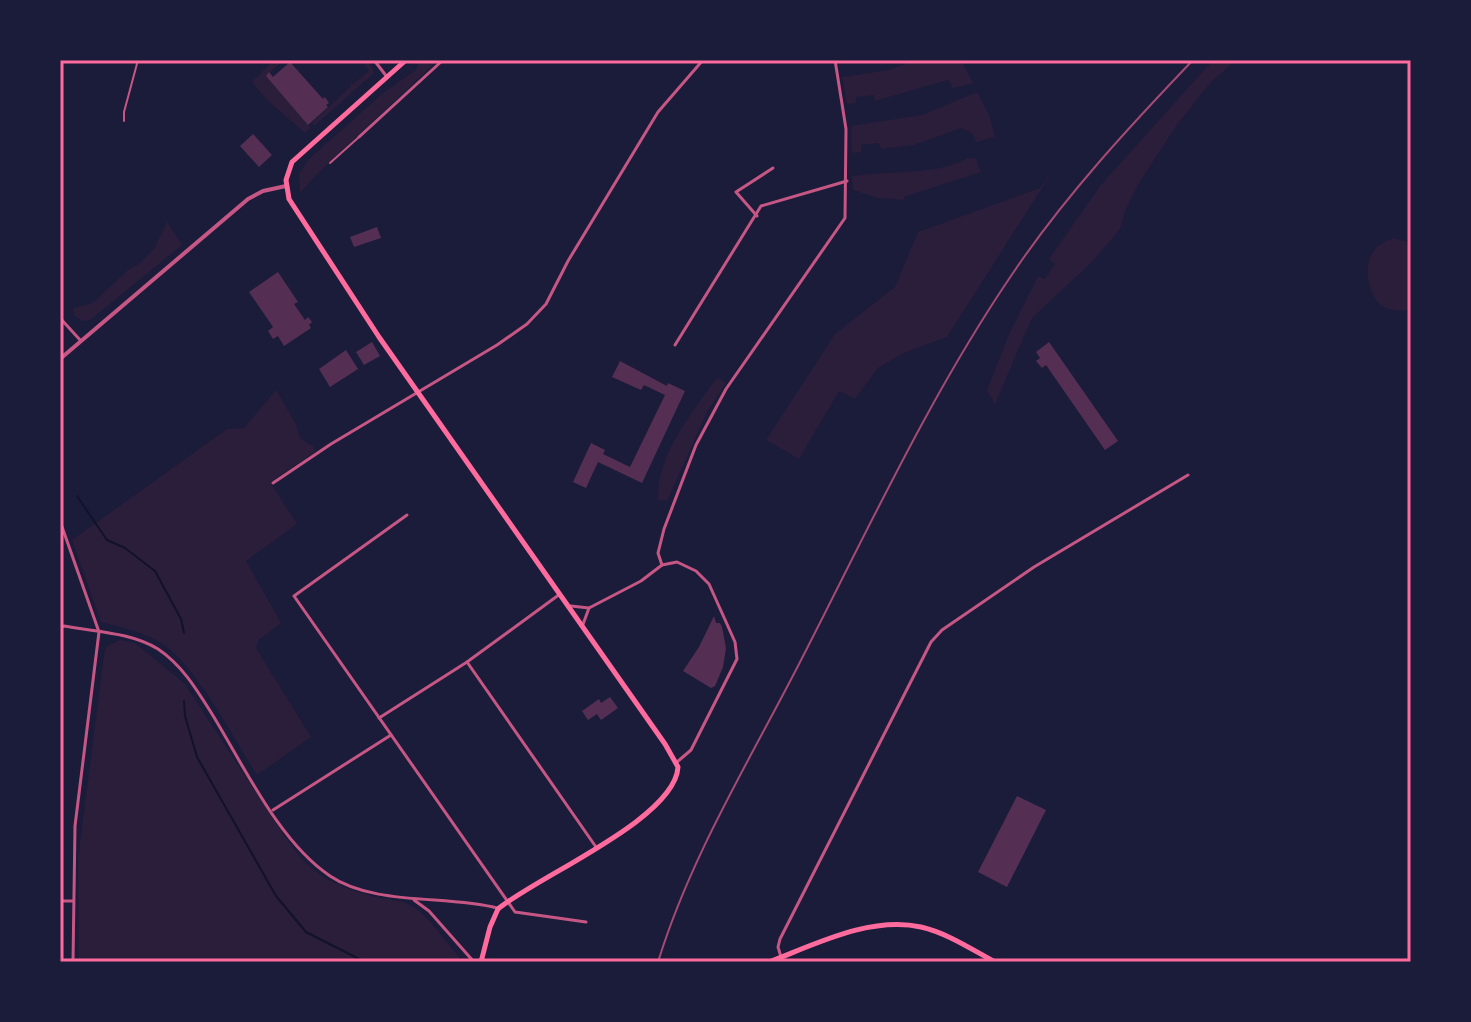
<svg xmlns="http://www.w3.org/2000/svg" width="1471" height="1022" viewBox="0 0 1471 1022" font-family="'Noto Serif',serif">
<rect width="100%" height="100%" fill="#1b1b3a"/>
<g fill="#2a1e3b">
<polygon points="274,60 283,60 266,76 311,128 305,133 267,100 252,82"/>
<polygon points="361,60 369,62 374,73 314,126 312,123 351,86 349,82 353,84 369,71"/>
<polygon points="420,60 438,60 317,174 300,193 299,174 308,160 382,94 416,70"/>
<polygon points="916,60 961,60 973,83 953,88 948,80 875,101 874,95 856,97 856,103 847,104 842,77 889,70"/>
<polygon points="1213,60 1236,60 1211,82 1176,126 1139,183 1125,211 1120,229 1093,261 1032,318 995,404 987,390 1009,334 1038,276 1045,279 1055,264 1049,259 1100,186"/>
<polygon points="977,92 989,115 995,137 976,142 972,133 961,128 914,145 882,149 878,143 861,145 861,152 852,153 851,126 922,115"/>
<path d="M967,158L976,159L981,172L904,197L905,200L878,198L853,190L852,176C884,171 942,175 967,158Z"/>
<polygon points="1056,166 947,337 906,352 878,368 855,399 839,391 799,459 766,440 835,334 895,287 918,232 1040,188"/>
<polygon points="167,222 182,245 90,320 82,321 74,315 73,308 93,303 129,269 139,264 154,249"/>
<path d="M1394,238L1411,243V310C1402,311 1394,311 1386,308C1369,301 1362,266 1373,252C1378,244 1386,241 1394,238Z"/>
<path d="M719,378L726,383L707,412L667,501L658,500C657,454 690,416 715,380Z"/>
<path d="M276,390L296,424L300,438L314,447L315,452L270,482L297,524L246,561L281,623L259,640L256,648L311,737L257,775C234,739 197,667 164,645C145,632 123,628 101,622L72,540L227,429L244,428Z"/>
<path d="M120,640L135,643L185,684L281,831C311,875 325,883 376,897C387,900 403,900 412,906C427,914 451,948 463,962H79L78,859L104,655L107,646Z"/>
</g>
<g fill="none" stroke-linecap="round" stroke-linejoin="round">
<g stroke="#12122b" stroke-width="2">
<polyline points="77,496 107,540 125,548 155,571 181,619 184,633"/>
<polyline points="184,701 185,716 197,757 276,896 306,932 365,962"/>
</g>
</g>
<g fill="#542f53">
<polygon points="290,62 323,99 325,97 329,103 326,105 328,107 308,125 266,76 269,72 273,77"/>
<polygon points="253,134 272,155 259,167 240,146"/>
<polygon points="377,227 381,238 354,247 350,237"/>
<polygon points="278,272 298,302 294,304 305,320 308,317 312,322 309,325 311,328 284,346 278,336 273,339 268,331 273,327 249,292"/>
<polygon points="372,342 380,356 364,365 356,352"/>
<polygon points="1049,342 1118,441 1105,450 1046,365 1042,368 1036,361 1040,358 1036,352"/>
<polygon points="346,350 358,369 330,387 319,369"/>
<polygon points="620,361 667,386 668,383 685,391 642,483 598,462 586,488 573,482 591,443 605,450 603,454 630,467 665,395 644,385 641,390 612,377"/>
<polygon points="714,616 716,623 720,623 722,627 726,648 723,667 715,686 711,688 683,671 699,647"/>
<polygon points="610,697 618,708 601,720 597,714 588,720 582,711 599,699 601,703"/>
<polygon points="1017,796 1046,810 1007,887 978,872"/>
</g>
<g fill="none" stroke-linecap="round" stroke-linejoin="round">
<g stroke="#c65784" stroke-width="2">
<polyline points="124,121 124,112 138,60"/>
<polyline points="330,163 359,137"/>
</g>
<g stroke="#c65784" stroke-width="3">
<polyline points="374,60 387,77"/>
<polyline points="359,137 443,60"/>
<polyline points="757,216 736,192 773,168"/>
<polyline points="60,318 81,341"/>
<polyline points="675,345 761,206 847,181"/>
<polyline points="273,483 331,444 497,345 527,324 546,304 568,261 658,112 703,60"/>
<polyline points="407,515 294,596 515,912 586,922"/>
<polyline points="60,521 99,632 75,826 73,962"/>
<polyline points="662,565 658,553 664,529 696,445 726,389 845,218 846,129 835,60"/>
<polyline points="571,606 589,608 641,581 662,565 677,562 696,571 709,584 735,642 737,659 691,750 677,762"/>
<polyline points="582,627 589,608"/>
<path d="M60,628L64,626C95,632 130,632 158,649C182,665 197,690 212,714C244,766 279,842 330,876C374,906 448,895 497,908"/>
<polyline points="467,662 596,847"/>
<polyline points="379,718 467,662 560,594"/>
<polyline points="273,810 391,735"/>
<polyline points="414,900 429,911 474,962"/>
<polyline points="60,901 73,901"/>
<polyline points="781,957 778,947 780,939 931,642 942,630 1034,567 1188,475"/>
</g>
<polyline stroke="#c65784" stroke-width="4" points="60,359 248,199 263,191 286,186"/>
<g stroke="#ff6b9d" stroke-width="5">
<path d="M406,60L292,162L286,180L289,199L379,337L665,744L678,767C675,819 538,876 498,909L490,927L481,962"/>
<path d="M769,962C816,944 870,916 921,927C947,933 971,949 995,962"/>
</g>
<path stroke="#a44b75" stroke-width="2" d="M658,962C690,858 748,763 798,666C866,534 929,396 1013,273C1065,196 1129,127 1193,60"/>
</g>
<rect width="1471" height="1022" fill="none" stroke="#1b1b3a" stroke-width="124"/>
<rect x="62" y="62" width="1347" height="898" fill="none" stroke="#ff6b9d" stroke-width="3"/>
</svg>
